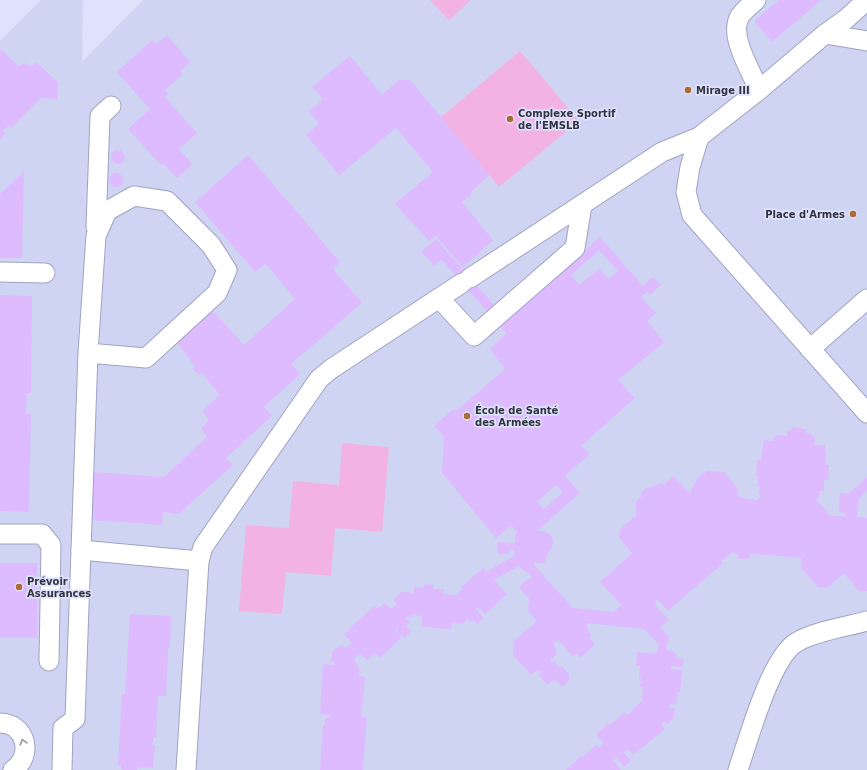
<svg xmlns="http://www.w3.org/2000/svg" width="867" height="770" viewBox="0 0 867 770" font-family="'DejaVu Sans',sans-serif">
<rect width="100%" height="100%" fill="#dfe2fc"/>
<polygon fill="#d0d4f3" points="41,0 83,0 82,62 143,0 867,0 867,770 0,770 0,41"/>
<g fill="#f2b3e4">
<polygon points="430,0 471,0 449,20"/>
<polygon points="520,51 579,121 499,187 441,117"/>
<polygon points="342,443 389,447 382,532 335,528 331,576 286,572 282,614 239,611 246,525 289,528 293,481 339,485"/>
</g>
<g fill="#ddbbfe" fill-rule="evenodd">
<polygon points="779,0 821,0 772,42 754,21"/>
<polygon points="167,35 190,62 180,71 183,74 165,90 168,94 165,97 197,133 179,149 192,164 177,178 163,163 161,165 128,129 150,109 117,72 152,40 156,44"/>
<polygon points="0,50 3,51 18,66 25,63 32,66 36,62 58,82 57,99 41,98 11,128 9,125 3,131 5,134 0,139"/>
<polygon points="350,56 382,95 399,80 410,80 489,175 471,192 471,195 462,202 493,240 463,267 436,236 429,241 395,204 433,172 396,128 339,175 306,135 319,124 309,111 323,99 312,87"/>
<circle cx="118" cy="157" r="7"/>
<polygon points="248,155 340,262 333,269 362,303 291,364 300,374 264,407 272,416 226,458 233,465 179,514 163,512 162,525 90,520 94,472 164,477 207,437 201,428 209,420 202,411 220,395 202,373 199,375 193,369 195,367 176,341 211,309 244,345 295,299 266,264 255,272 195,202"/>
<polygon points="24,171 22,258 0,258 0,194"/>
<circle cx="116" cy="180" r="7"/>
<path d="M600,237L643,286L653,277L661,285L650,295L647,292L641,297L656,313L647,321L664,342L618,380L635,398L581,446L590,454L565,476L580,493L539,529L538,531H545L551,535L553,542L551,550L547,553V557L545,562L542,564L534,562V565L573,608L614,612L621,605L600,582L632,553L619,538L620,529L636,515V501L642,496L640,494L645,489L662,483L664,485L673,476L690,493L698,477L702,473L704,474L707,471L724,472L738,489L737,494L741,498L757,500L761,496L759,493L760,486H757L758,476H756L757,460H761L764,440L773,441L774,437L779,435L787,436L788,430L792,431V427L806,429V433H810L815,438L814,445H825V453H826L825,465H829L828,480H824V491H820L819,497L816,500L831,516H846V513L839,512L840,493L848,494L867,477V491L859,498L857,517L867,518V591H859L844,573L827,588L818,587L801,568L802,558L751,554L750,557L746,559H740L738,557V554L731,553L721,561L723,563L668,611L657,599L655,605L669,620L660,627L669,637L666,650L673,651L676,655V658L684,659L683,667L671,666V669L682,670L680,692H677L676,704H670L669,708H675L674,718L667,724L665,721L661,724L665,729L633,755L628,749L624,752L631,761L624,767L616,757L613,760L621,770H566L581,756L582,758L596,745L599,747L604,743L596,735L608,723L610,725L624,712L627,715L642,701L643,687H640L641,678H639L640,666H636L637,652L656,654L659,645L644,629L587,623V630L592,635L589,638L594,642V646L580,658L577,654L573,656L558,640L553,644L556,649V655L550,660L552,663L554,661L559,668L562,666L569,674V680L562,687L555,679L547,685L539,675L542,672L539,669L531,675L513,655L514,641L537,621L528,611L529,599L519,587L528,579L529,580L532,577L519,566L494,580L507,594L485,614L478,607L476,609L484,618L477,624L473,619L470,622L468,619L463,624L452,623L451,629L421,627L422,616L412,615V618L409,616L406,618L410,622L406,627L411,631L405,638L396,629L395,630L402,637L380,658L375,653L367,660L360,653L354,659L359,667V676L365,677L361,717L367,718L363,770H320L323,725H325V718H330L331,715L320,714L323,664L334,665V661H331L332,652L342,644L345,648L352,643L344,634L374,606L377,609L385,603L391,609L397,604L393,600L401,592H410V594H414V587L424,588V584L434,585V589H444L443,594L456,595L462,589L461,587L483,568L486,572L514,556L515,551L510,550L509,554H497L498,542L515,543L516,531L511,525L496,538L442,473L444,437L434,426L453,409L456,411L505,369L490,349L506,333L441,259L434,266L421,252L436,239L502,314L511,316ZM599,250L618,271L609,279L599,269L579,285L571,275ZM556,485L563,492L544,509L537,502Z"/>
<polygon points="0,295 32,296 31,393 27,393 26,414 31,414 29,512 0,511"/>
<rect x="0" y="563" width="37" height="75"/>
<polygon points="130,614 171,616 170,648 168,648 166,696 158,696 156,738 153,738 153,742 152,745 155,745 153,768 137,767 137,770 121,770 121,765 118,765 122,694 125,694"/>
</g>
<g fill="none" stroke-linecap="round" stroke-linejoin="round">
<defs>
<g id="minor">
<path d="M756,0C751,5 744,10 740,16C728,35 751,71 759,90"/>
<polyline points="825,34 867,41"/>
<polyline points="699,137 690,167 686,192 692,215 867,413"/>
<polyline points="96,227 100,116 111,106"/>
<polyline points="0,272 45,273"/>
<polyline points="470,278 662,152 699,137 759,90 825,34 846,19 867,0"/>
<polyline points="439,298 474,336 575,248 582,205"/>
<polyline points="810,349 867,299"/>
<polyline points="88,353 96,236 107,211 134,196 167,201 211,245 227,270 217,293 146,358 88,353 81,550 199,561 203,547 319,379 331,369 462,283"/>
<polyline points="0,534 42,534 51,545 49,661"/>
<path d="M0,723C26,723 34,756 13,770"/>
<polyline points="62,770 63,728 75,719 81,550"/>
<polyline points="186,770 199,561"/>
<path d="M738,770C748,741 771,656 797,642C816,631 846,627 867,621"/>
</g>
</defs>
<use href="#minor" stroke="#a0a3c2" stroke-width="21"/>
<use href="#minor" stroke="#fff" stroke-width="19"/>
</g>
<defs><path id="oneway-chevron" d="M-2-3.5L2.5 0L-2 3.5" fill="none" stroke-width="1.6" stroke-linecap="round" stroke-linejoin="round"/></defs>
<use stroke="#98989f" href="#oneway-chevron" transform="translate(23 742) rotate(-106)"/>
<g fill="#ac6a36" stroke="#dfe2fc" stroke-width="1.5">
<circle cx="688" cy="90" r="4"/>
<circle cx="510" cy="119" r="4"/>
<circle cx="853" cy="214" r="4"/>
<circle cx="467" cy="416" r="4"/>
<circle cx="19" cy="587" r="4"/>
</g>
<g text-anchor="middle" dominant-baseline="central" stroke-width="3.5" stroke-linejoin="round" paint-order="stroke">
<g font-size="10" font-weight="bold" fill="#31323f" stroke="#dfe2fc" text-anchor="start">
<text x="696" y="90">Mirage III</text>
<text x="518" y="113">Complexe Sportif<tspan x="518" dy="12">de l'EMSLB</tspan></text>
<text x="845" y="214" text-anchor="end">Place d'Armes</text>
<text x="475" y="410">École de Santé<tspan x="475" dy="12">des Armées</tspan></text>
<text x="27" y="581">Prévoir<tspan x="27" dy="12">Assurances</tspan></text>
</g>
</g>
</svg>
